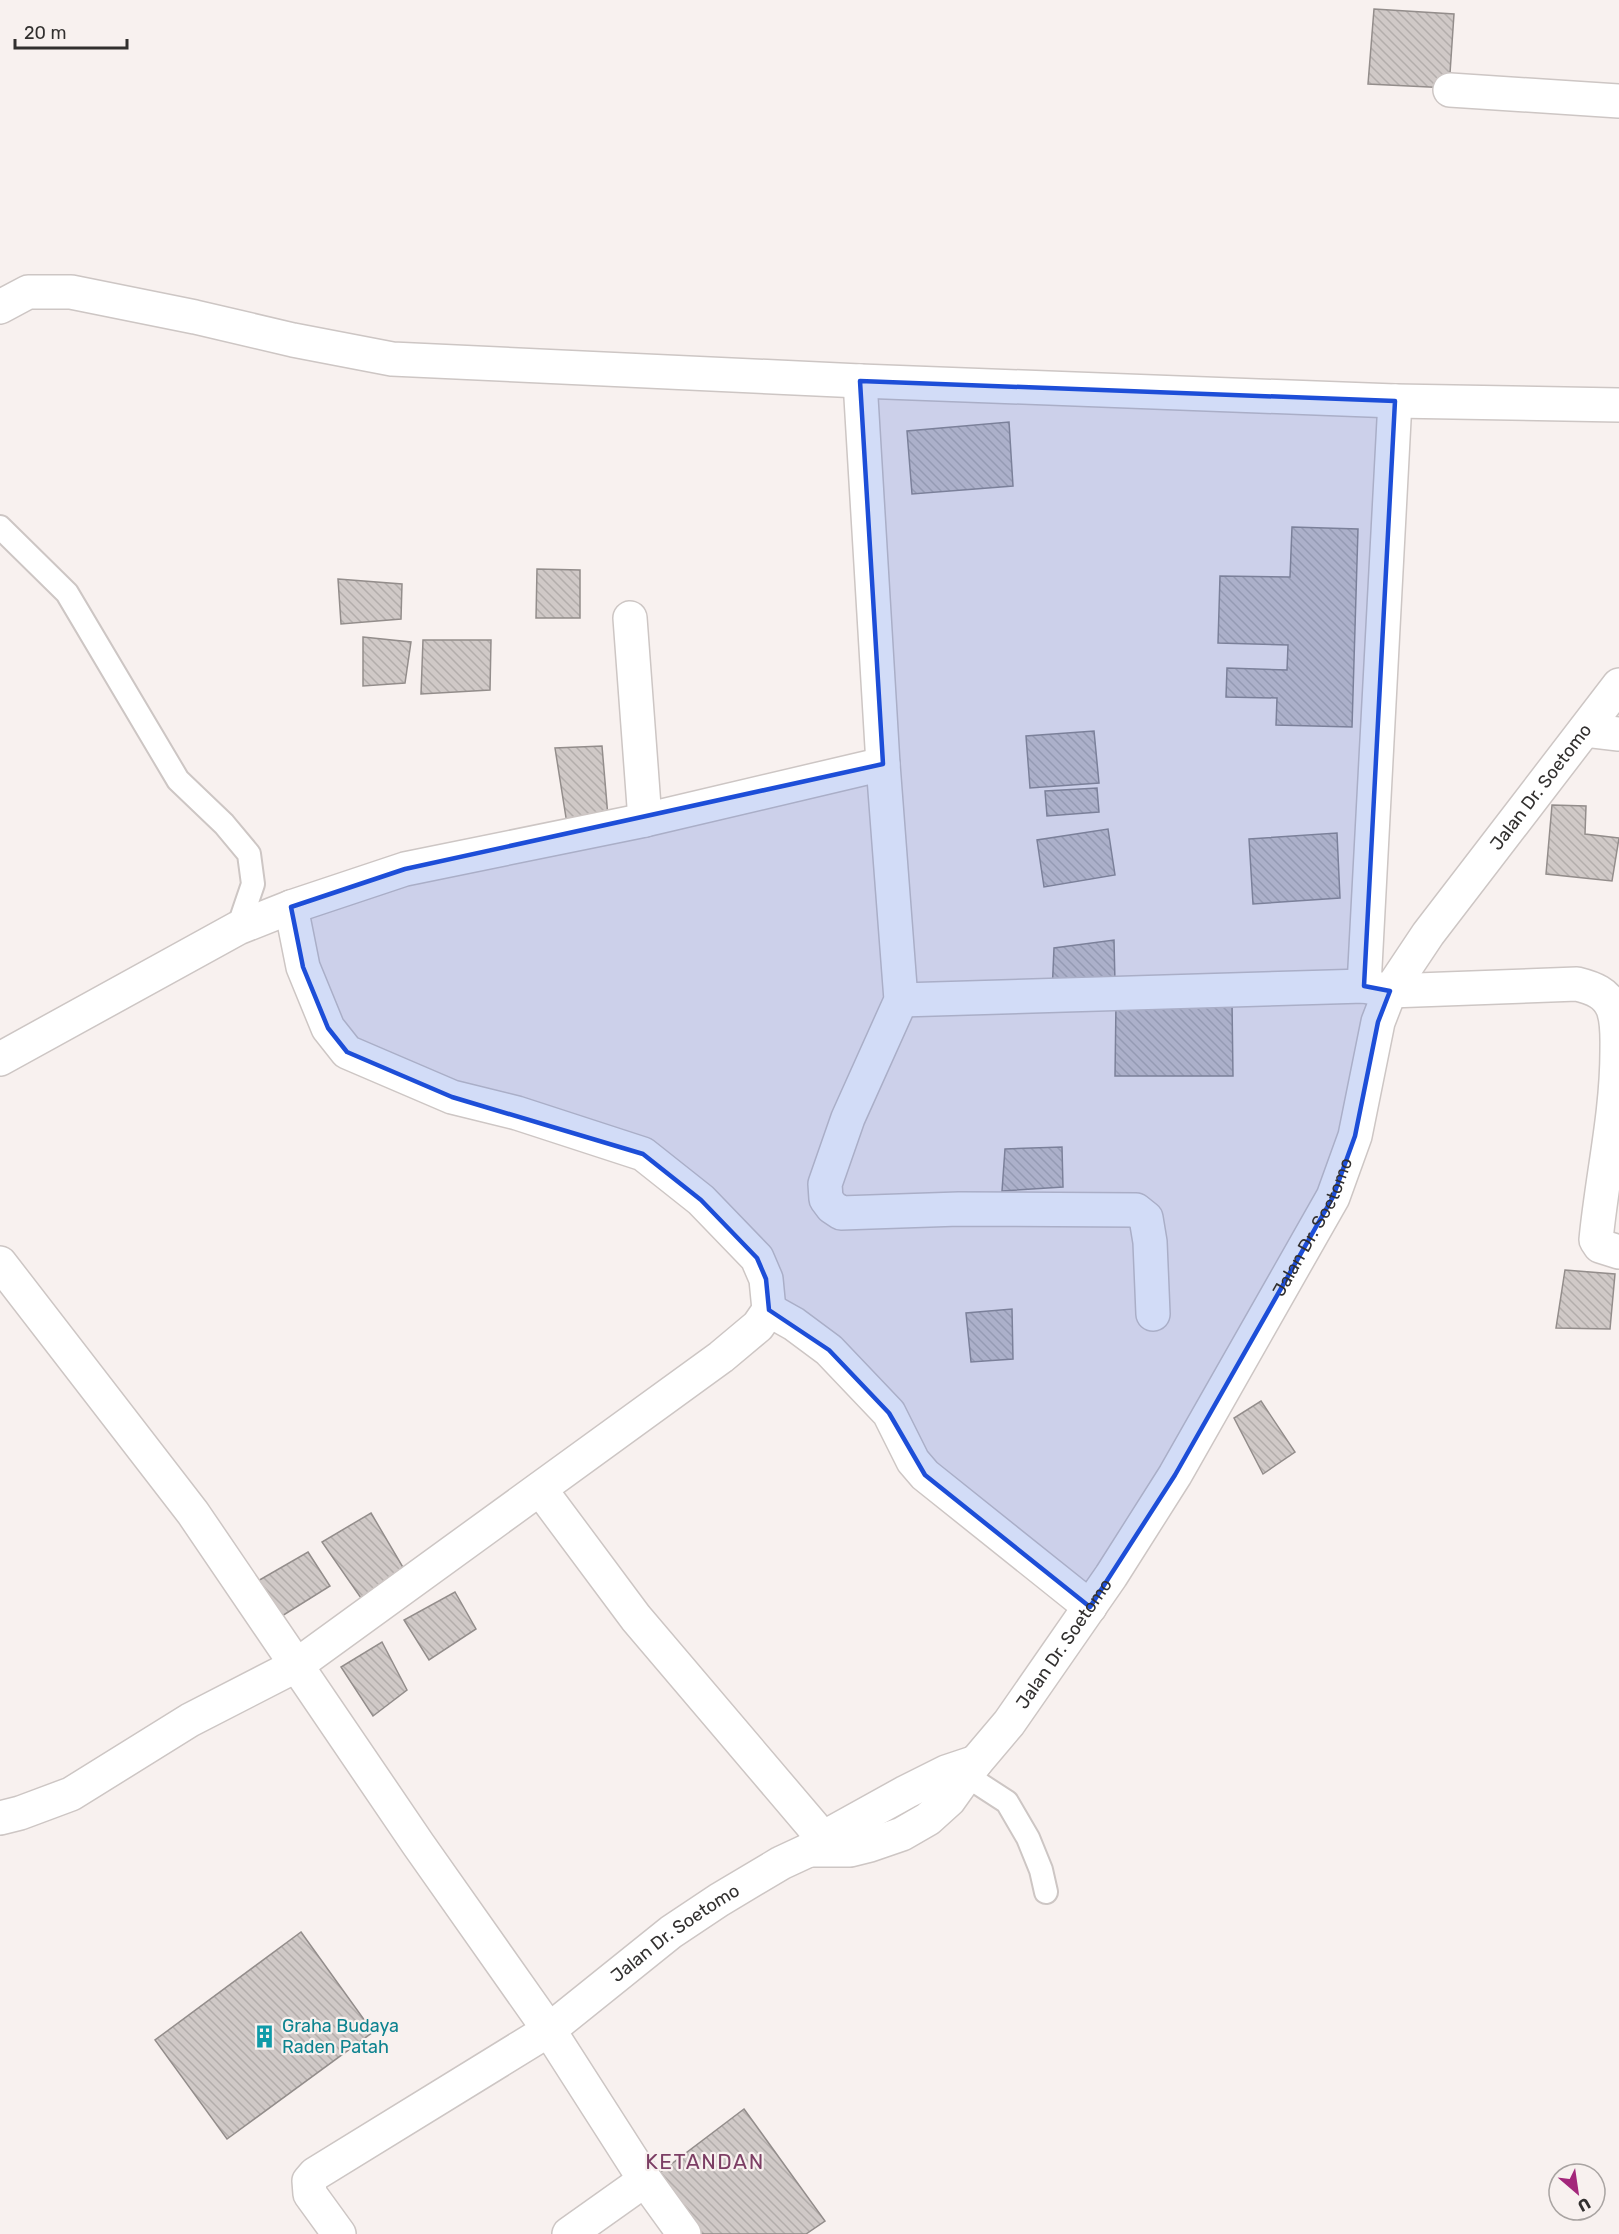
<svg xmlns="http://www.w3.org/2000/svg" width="1619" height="2234" viewBox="0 0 1619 2234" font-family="Rubik,sans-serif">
<defs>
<pattern id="building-back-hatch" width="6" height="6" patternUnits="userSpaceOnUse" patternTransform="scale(1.5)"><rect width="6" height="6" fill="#d0c9c7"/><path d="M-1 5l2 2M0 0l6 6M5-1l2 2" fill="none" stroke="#b3adab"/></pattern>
</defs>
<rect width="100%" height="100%" fill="#f8f1ef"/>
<g fill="url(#building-back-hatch)" stroke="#938d8b" stroke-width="1.5">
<polygon points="1374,9 1454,14 1449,88 1368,84"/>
<polygon points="1009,422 1013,486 912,494 907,431"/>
<polygon points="1292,527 1358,529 1352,727 1276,725 1277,698 1226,697 1227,668 1287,670 1288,645 1218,643 1220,576 1290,577"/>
<polygon points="537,569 580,570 580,618 536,618"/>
<polygon points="338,579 402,584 401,619 341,624"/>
<polygon points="363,637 411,642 405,683 363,686"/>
<polygon points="423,640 491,640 490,690 421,694"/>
<polygon points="1094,731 1099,783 1030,788 1026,736"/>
<polygon points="602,746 608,817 567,824 555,748"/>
<polygon points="1097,788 1099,812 1047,816 1045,791"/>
<polygon points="1552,805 1586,806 1585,834 1619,838 1612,881 1546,874"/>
<polygon points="1108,829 1115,875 1044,887 1037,840"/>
<polygon points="1337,833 1340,898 1253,904 1249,839"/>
<polygon points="1114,940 1115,983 1052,994 1054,948"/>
<polygon points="1232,1002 1233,1076 1115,1076 1116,1003"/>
<polygon points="1062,1147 1063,1187 1002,1191 1005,1149"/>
<polygon points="1565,1270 1615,1274 1610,1329 1556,1328"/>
<polygon points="1012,1309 1013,1359 971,1362 966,1313"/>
<polygon points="1261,1401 1295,1452 1263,1474 1234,1418"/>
<polygon points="371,1513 404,1569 361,1598 322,1542"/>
<polygon points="308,1552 330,1586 282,1616 256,1582"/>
<polygon points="455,1592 476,1629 429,1660 404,1620"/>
<polygon points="382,1642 407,1690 373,1716 341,1667"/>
<polygon points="301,1932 373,2032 227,2139 155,2040"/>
<polygon points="744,2109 825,2221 806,2234 695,2234 653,2178"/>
</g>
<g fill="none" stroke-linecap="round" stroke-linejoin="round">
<defs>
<g id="lane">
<polyline points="0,527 67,593 178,780 224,824 249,854 253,884 238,928"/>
<polyline points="967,1776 1007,1802 1028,1838 1041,1870 1046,1892"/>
</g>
<g id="street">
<polyline points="1450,90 1619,101"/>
<polyline points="0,307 28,292 71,292 195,317 293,340 392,359 860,381 1395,401 1619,405"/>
<polyline points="860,381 883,764 901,1000 848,1118 825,1184 826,1199 832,1207 841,1213 959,1209 1136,1210 1146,1218 1150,1242 1153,1314"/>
<polyline points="630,618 645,820"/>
<polyline points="1585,730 1619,734"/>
<polyline points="1364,986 1395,401"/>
<path d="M901,1000L1364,986L1390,991L1577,984C1593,988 1607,993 1613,1009C1618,1022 1617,1038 1617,1051C1617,1115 1602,1177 1596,1240L1600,1246L1619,1252"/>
<polyline points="0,1059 238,928 291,907 405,869 645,820 883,764"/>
<polyline points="0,1263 193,1513 418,1844 549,2030 315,2174 309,2181 310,2194 339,2234"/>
<polyline points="769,1310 794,1324 829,1350 889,1413 913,1461 925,1475 1090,1607"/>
<polyline points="540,1489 636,1618 823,1838"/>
<polyline points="0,1818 20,1813 71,1794 190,1720 297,1665 721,1357 758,1326 769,1310 766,1279 757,1258 701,1200 643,1154 517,1113 452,1097 347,1052 328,1028 303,967 291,907"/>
<polyline points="569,2234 645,2180"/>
</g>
<g id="secondary">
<path id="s1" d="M809,1850H850L870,1845L902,1834L928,1819L949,1800L976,1762L1009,1723L1111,1576L1175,1475L1333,1197L1355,1136L1378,1022L1390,991L1428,934L1619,685"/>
<path id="s2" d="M684,2234L645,2180L549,2030L671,1932L719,1900L781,1863L809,1850L823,1838L906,1792L946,1772L976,1762"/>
</g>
</defs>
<use href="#lane" stroke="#cdc6c4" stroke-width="26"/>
<use href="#street" stroke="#cdc6c4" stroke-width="36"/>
<use href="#secondary" stroke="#cdc6c4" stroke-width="36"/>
<use href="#lane" stroke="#fff" stroke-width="22"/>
<use href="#street" stroke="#fff" stroke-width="33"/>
<use href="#secondary" stroke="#fff" stroke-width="33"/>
</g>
<path fill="#1d4ed8" fill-opacity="0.2" stroke="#1d4ed8" stroke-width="4.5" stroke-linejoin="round" d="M860,381L1395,401L1364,986L1390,991L1378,1022L1355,1136L1333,1197L1175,1475L1090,1607L925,1475L889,1413L829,1350L769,1310L766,1279L757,1258L701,1200L643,1154L452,1097L347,1052L328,1028L303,967L291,907L405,869L883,764Z"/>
<defs>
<symbol id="building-bare" viewBox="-9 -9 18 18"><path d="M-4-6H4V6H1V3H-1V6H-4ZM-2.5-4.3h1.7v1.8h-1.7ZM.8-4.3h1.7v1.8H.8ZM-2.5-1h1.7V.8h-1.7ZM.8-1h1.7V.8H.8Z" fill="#0f9aa8" stroke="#f8f1ef" stroke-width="2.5" paint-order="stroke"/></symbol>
</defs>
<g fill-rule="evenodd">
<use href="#building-bare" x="248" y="2020" width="33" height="33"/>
</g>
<g text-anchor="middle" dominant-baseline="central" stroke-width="4.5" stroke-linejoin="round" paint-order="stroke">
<g font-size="18" fill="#32302f" stroke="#f8f1ef">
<text stroke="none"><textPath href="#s1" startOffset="1338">Jalan Dr. Soetomo</textPath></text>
<text stroke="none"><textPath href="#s1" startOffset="834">Jalan Dr. Soetomo</textPath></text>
<text stroke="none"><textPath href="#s1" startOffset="348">Jalan Dr. Soetomo</textPath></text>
<text stroke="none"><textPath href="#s2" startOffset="404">Jalan Dr. Soetomo</textPath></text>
</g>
<g font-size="18" fill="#0d838f" stroke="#f8f1ef" text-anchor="start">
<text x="282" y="2026">Graha Budaya<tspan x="282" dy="21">Raden Patah</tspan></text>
</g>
<g font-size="21" letter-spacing="1.5" fill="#7c3e64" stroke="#f8f1ef">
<text x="705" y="2161">KETANDAN</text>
</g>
</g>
<g transform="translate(1577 2192) rotate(151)"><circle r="28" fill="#f8f1ef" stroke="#a9a4a2" stroke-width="1.5"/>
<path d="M0-4.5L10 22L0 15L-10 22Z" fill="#a3277b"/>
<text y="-9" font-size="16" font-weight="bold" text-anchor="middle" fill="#32302f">U</text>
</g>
<path d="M15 39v9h112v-9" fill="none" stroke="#32302f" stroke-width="3"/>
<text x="24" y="39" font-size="18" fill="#32302f" stroke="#f8f1ef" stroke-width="4.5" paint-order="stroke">20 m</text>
</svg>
